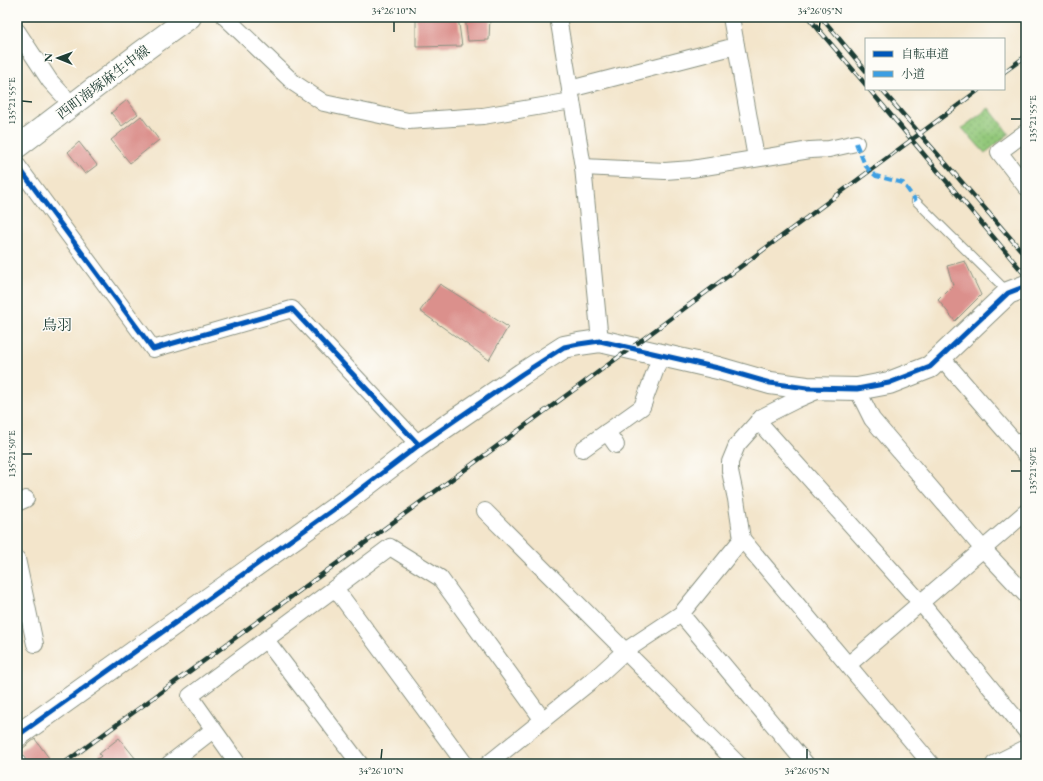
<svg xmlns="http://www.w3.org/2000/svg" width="1043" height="781" viewBox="0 0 1043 781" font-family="'EB Garamond','Noto Serif JP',serif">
<defs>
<pattern id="grass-dots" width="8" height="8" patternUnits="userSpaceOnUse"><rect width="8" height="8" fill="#93c87a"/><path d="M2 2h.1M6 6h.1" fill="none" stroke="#77a465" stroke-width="1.8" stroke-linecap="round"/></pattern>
</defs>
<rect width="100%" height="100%" fill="#fdfcf7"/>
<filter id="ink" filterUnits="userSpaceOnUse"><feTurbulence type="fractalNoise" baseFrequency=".025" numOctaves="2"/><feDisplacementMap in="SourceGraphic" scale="8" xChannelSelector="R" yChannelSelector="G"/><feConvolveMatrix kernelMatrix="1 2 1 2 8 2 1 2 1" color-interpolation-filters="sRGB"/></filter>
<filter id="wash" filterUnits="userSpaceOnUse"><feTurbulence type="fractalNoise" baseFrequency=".012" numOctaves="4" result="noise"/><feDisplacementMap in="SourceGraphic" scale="16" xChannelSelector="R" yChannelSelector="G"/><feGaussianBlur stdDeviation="0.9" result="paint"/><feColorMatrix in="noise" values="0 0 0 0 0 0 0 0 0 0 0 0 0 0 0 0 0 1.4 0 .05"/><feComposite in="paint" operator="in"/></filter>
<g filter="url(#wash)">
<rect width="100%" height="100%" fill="#f3e5cb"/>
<polygon fill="url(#grass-dots)" stroke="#598257" points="989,108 1009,134 985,153 962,128"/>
<g id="blocks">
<g fill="#db908c">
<polygon points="416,17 458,17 462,46 416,47"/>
<polygon points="465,17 490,17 489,40 468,41"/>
<polygon points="127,100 138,114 122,126 111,113"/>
<polygon points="141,116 159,140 130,163 111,140"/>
<polygon points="79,142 97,165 85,174 68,152"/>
<polygon points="965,261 981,295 955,321 938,300 953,285 947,266"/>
<polygon points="440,284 508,327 489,360 420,311"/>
<polygon points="119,738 140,764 90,764 101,756 99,754"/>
<polygon points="35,739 49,758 41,764 28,764 19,751"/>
</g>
</g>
</g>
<g filter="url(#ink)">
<use href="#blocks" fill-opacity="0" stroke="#899180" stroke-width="1"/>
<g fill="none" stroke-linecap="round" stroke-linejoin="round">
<defs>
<polyline id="lane" points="916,201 1008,292"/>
<g id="street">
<polyline points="225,17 294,83 324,103 408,121 483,116 572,101"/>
<polyline points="558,17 583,167 600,341"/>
<polyline points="731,17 756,158"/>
<polyline points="17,31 50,81 72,105"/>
<polyline points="570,89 736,46"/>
<polyline points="1026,132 999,152 1026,187"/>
<polyline points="17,165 153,349 292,309 419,445"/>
<polyline points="583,167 665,171 692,169 810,150 829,149 856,143"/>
<polyline points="941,357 1026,455"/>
<polyline points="857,389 872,419 983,549 1026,595"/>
<polyline points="758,421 921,603 1026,731"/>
<polyline points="607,432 616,445"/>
<polyline points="583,449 642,407 661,355"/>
<polyline points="17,503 26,499"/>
<polyline points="485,511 738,764"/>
<polyline points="742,539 931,764"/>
<polyline points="17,559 35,644"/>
<polyline points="335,588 465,764"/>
<polyline points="681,614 806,764"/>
<polyline points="266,640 360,764"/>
<polyline points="848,665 1026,512"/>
<polyline points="17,762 18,764"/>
<polyline points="169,764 213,730"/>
<polyline points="238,764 190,696 390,547 440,578 543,720"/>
<polyline points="488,764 600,674 625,651 681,614 742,539 736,499 730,471 730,462 737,445 762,417 796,400 819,390"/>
<polyline points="994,764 1026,748"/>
</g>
<g id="secondary">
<polyline points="17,147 139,54 190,17"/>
<polyline points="17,736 344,502 419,445 522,374 564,347 579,344 600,341 718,368 770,383 807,388 857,389 889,383 930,367 1008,293 1026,286"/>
</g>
</defs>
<use href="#lane" stroke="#899180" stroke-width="10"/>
<use href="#street" stroke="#899180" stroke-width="18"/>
<use href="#secondary" stroke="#899180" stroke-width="24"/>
<use href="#lane" stroke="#fff" stroke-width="8"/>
<use href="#street" stroke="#fff" stroke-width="16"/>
<use href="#secondary" stroke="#fff" stroke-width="22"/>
<defs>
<g id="rail">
<polyline points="808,17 866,85"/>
<polyline points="821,17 866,71"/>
<polyline points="1004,72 1026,56"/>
<polyline points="869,89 1026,276"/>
<polyline points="881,89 1026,256"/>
<polyline points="63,764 631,348 980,89"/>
</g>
</defs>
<use href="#rail" stroke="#1f3d34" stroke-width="4.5"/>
<use href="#rail" stroke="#fdfcf7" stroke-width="3" stroke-dasharray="9" stroke-linecap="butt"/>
<polyline stroke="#3c9ee2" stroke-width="4" stroke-dasharray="8 4" stroke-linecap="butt" points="856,143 865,165 870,171 876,176 903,183 916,201"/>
<defs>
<g id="cycleway">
<polyline points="17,165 153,349 292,309 419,445"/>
<polyline points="17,736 344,502 419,445 522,374 564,347 579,344 600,341 718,368 770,383 807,388 857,389 889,383 930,367 1008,293 1026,286"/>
</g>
</defs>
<use href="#cycleway" stroke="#fdfcf7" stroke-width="8"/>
<use href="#cycleway" stroke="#0057b8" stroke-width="5"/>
</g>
</g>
<path fill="none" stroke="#1f3d34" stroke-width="1.5" d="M394,32V22M819,32L820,22M22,101L32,102M1011,119H1021M22,454H32M1011,471H1021M381,759L382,749M807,759V749"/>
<g text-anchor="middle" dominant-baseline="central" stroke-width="3" stroke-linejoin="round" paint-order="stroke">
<g font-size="14" fill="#1f3d34" stroke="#fdfcf7">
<text transform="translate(103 82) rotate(-37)">西町海塚麻生中線</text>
</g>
<g font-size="15" fill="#1f3d34" stroke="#fdfcf7">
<text x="57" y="324">鳥羽</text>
</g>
</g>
<rect width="1043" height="781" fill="none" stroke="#fdfcf7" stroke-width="44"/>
<rect x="865" y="38" width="140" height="52" fill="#fdfcf7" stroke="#a4b0a9"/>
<rect x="873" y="51" width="20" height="6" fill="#0057b8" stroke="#a4b0a9"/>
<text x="901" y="58" font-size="12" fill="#1f3d34">自転車道</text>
<rect x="873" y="71" width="20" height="6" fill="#3c9ee2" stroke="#a4b0a9"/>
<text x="901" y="78" font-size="12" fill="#1f3d34">小道</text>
<g transform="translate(58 58) rotate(271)" stroke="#fdfcf7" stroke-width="3" paint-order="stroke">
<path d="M0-3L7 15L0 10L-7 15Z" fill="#1f3d34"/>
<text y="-6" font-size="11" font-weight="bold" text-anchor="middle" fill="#1f3d34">N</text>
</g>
<rect x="22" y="22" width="999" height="737" fill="none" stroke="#1f3d34" stroke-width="1.5"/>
<g font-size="10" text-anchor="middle" fill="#1f3d34">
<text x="394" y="14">34°26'10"N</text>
<text x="820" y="14">34°26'05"N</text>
<text transform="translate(11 101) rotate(-90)" y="4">135°21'55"E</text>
<text transform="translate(1032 119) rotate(-90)" y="4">135°21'55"E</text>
<text transform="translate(11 454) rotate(-90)" y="4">135°21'50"E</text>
<text transform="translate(1032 471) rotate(-90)" y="4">135°21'50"E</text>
<text x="381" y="774">34°26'10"N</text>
<text x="807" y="774">34°26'05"N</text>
</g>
</svg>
